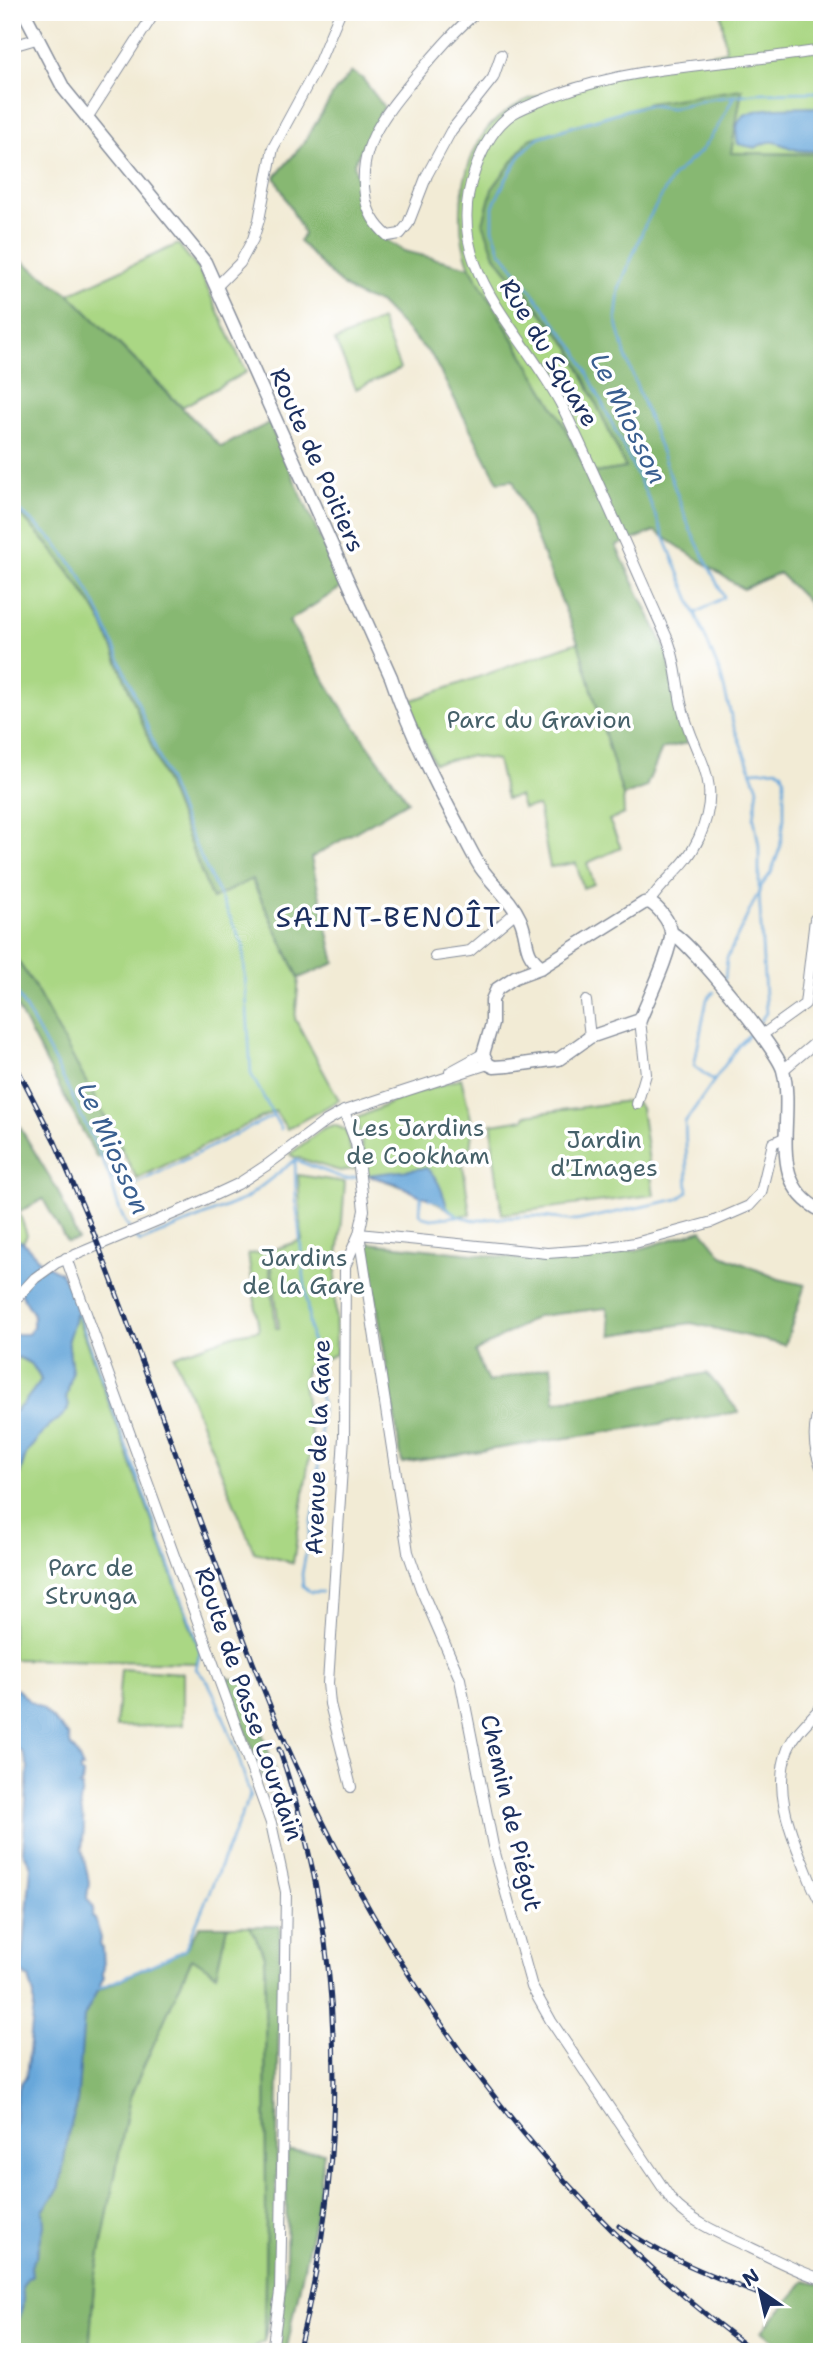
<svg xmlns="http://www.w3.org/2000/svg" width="834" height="2364" viewBox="0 0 834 2364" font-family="'Shantell Sans',sans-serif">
<rect width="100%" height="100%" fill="#fff"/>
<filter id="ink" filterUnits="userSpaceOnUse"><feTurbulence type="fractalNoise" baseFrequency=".0143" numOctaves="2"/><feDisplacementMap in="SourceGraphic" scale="14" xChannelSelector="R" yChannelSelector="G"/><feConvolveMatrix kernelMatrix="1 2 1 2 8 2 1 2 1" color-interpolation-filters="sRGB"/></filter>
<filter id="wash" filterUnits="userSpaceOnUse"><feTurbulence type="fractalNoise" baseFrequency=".00686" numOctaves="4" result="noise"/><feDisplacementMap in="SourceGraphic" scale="28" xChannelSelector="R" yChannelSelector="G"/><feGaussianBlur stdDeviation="1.57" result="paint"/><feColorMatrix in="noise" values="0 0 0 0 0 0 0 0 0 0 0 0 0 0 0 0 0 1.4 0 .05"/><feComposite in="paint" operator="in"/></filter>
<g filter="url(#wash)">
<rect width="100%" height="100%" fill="#f2ebd5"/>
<g fill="#aad784" stroke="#628371" stroke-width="2">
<path d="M721,12H822V154L731,153L742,90L495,256L570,347L626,468L587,474C564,427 538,381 511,335C499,314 479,288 470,267C454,228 460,174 481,138C493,118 518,102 540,95C599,73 664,64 726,51Z"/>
<polygon points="178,244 199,270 246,372 182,407 69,294"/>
<polygon points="381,320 400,369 356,389 335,341"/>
<path d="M12,507C49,542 78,580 103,624L212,899L251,879L299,978L295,1019L339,1100L287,1129L275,1111L137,1179L33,984L12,952Z"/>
<polygon points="578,642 623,796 624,814 609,820 621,848 587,863 594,884 583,888 576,863 550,867 538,806 523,808 519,796 506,799 497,760 470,756 434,763 407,702"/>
<path d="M461,1078L473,1126L469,1156L462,1157L470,1214L458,1216C431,1196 399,1185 367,1175L357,1118L404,1097Z"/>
<polygon points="634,1100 641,1108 654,1195 502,1214 493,1150 492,1124 524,1119 526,1115"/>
<polygon points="334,1125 346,1130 355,1169 340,1171 292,1156 290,1154 324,1128"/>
<polygon points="12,1160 19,1212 27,1235 23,1242 12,1239"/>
<polygon points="298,1175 345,1182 342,1221 335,1280 336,1354 307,1367 303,1383 312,1440 293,1563 254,1552 174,1356 236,1334 259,1330 248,1254 268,1252 276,1328 279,1328 270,1251 302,1240"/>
<polygon points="75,1311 200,1652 197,1663 12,1659 12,1497 27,1452 50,1424 58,1420 67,1411 69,1404 66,1399 72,1373 68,1339"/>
<polygon points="17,1357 33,1365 41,1380 23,1404 12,1414 12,1364"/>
<polygon points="121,1669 183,1673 183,1725 116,1727"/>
<polygon points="227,1926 250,1926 265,1956 266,2211 264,2341 247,2352 89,2352 94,2285 130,2097 192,1958 216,1973"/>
</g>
<g fill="#87b872" stroke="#517468" stroke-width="2">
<path d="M352,72L362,78L384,107L354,163L364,214L380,236L404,251L470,267L558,414L588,474L626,468L570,347L495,256L483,223L492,189L529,139L649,103L742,89L731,153L822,154V635L808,602L779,573L743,589L655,531L616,546L668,654L674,702L687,743L662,749L646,787L623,796L578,642L513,480L498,482L432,356L379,302C347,299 321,263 299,241L304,234L275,177L304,143L335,91Z"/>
<path d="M12,254L69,294L221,447L269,423L342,587L289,621L342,708L408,801L311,858L335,963L299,978L252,879L212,899L103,624C78,580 49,542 12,507Z"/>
<polygon points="12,952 33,984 122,1148 97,1158 12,998"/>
<polygon points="12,1114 58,1191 78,1240 67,1242 43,1199 19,1212 12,1160"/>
<polygon points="702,1230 722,1255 779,1279 805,1285 785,1345 691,1323 612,1335 607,1308 539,1316 475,1352 488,1382 551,1366 555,1402 707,1373 739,1412 402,1463 367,1243 531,1260 637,1250"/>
<polygon points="226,1678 244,1681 275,1770 269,1793"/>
<polygon points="200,1926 227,1926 216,1974 192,1958 130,2097 94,2285 89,2352 12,2352 12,2278 68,2004 185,1950"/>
<polygon points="250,1926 280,1926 275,2294 264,2341 266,2211 265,1956"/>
<polygon points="287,2151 324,2152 314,2220 286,2352 277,2352 286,2271"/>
<polygon points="805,2281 822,2285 822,2349 819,2352 789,2352 762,2331"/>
</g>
<g fill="#68a7da" stroke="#426b9c" stroke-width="2">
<path d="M822,107V151C814,151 806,151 798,150C778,146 777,135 755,148L738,144C736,135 735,124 742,117C754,105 805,108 822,107Z"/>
<path d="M426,1168C439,1177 443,1194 448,1209L438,1201L421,1196L397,1184L367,1175Z"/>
<path d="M12,1239L23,1242L42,1263L61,1273L77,1303L74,1322L68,1339L72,1373L66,1399L69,1404L67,1411L58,1420L50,1424L27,1452L12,1497V1414L23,1404L41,1380C36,1368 30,1361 17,1357L12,1364V1334H28L33,1328V1313L12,1279Z"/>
<path d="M12,1689H17L27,1699L43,1709L68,1735L71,1746L76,1752L83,1768H80V1772L83,1774L82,1783L79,1786L82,1787L80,1802L84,1828L82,1849L89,1882L87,1898L94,1908L92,1917L95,1919L101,1938L100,1945L103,1948L104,1968L102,1973L104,1977L84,2017L77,2105L68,2134L60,2187L43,2211L44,2226L37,2255L31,2266L32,2277L27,2278L22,2287C25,2302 21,2318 12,2331V2127L15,2124C16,2108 14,2088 26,2077L34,2007V1996L29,1978L25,1976L22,1971L31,1866L23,1851L28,1767L23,1753L12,1743Z"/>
</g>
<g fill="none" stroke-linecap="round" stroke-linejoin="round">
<g stroke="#68a7da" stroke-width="2.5">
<polyline points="12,504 53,540 80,574 96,605 131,685 187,829 243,944 251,1074 281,1129"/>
<polyline points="696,613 724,597 690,529 626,357 616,319 619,289 645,225 673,176 701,151 719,125 734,96"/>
<polyline points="725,979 727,958 762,885 771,873 780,848 784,819 784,778 782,772 777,769 753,771"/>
<path d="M12,986C48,1044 77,1106 106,1168C115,1187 116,1210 129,1228"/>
<polyline points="714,992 707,999 694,1066 714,1081"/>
<polyline points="760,1021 766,1013 759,892 759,846 754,818 758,788 734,727 721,676 650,502 577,351 500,250 493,229 493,206 505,181 522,153 539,137 626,110 648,105 671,108 710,99 758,93 822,92"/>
<polyline points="295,1160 346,1179 357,1177"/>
<polyline points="295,1160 296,1201 309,1323 322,1408 316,1501 302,1574 303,1587 311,1592 322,1592"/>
<polyline points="111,1176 119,1183 134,1185 273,1116"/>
<polyline points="421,1196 420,1213 423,1217 431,1219 458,1216"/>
<polyline points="429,1199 438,1201 458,1216 474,1220 534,1216 576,1221 678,1199 688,1192 685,1122 739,1045 750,1034"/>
<polyline points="133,1233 140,1242 245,1199 295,1160"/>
<polyline points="75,1312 78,1313 194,1632 200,1652 196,1669 208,1682 215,1696 235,1746 250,1795 185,1950 98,1989"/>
</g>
</g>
</g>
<g filter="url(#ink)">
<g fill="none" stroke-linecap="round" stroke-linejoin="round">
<defs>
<g id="minor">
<path d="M477,12C454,31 436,53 417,75C387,112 357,144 365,195C367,211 375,225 388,236L400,234L408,224L427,175L451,131L493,78L501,55"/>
<polyline points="12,46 36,39"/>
<polyline points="87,118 155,12"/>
<polyline points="217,286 240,263 253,239 259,220 273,148 317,67 340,12"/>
<path d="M649,902C665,878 686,867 699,838C726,777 693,759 681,703C677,682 676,661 668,640C633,563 600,484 563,408C524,330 439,268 475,170C482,150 493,127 512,114C525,106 541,101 556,95C642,63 733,65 822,50"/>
<polyline points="435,956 470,951 516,912"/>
<polyline points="586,1001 590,1037"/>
<polyline points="762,1035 805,1004 815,919"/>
<polyline points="783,1070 822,1037"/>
<polyline points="450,1072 483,1054"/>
<polyline points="637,1104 646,1074 640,1020"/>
<polyline points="344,1111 356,1143 364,1210 359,1234 345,1266 344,1437 328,1683 330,1704 351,1787"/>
<path d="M786,1137L773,1143L761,1193L749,1206L712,1222L635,1243L589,1250L547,1253L359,1234L408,1552L421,1589L460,1679L493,1846L532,1987L551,2021L672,2201C694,2224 723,2235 751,2248C774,2259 798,2272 822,2279"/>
<polyline points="66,1258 271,1823 286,1892 281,2240 280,2292 272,2352"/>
<polyline points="12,1303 35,1278 56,1263 180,1211 238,1184 267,1165 326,1121 344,1111 488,1064"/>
<path d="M822,1401C813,1423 812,1447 822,1469"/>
<path d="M822,1706C810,1720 795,1732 788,1749C773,1787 789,1830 804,1865C809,1878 814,1892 822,1904"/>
</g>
<g id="tertiary">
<path d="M24,12L64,89L205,262L391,677C408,728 432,777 458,825C465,839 472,854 481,868C493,885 511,899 520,919C529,938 522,953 542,967"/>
<path d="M649,902C658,907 670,921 671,932C673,949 647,1002 640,1020L590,1037L559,1059L508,1066L494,1067L488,1064L483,1054L492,1024V1000L497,989L515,977L542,967L644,903Z"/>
<path d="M672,933C691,943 777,1049 783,1070C796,1119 764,1183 822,1211"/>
</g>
</defs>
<use href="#minor" stroke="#868d9a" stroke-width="12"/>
<use href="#tertiary" stroke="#868d9a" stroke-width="15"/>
<use href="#minor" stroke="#fff" stroke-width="10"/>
<use href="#tertiary" stroke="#fff" stroke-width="12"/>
<defs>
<g id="rail">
<path d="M12,1058L55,1142L87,1216C132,1331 173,1448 216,1564C238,1622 259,1682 284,1739C389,1977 543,2198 755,2352"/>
<path d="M279,1749C347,1943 350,2153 298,2352"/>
<path d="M619,2226C663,2257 712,2276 761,2295"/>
</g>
</defs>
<use href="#rail" stroke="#1b2f5e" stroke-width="5"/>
<use href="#rail" stroke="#fff" stroke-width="2.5" stroke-dasharray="8" stroke-linecap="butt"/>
</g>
</g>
<g text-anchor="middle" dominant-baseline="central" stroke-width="7" stroke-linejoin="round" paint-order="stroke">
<g font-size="24" fill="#1b2f5e" stroke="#fff">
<text transform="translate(549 353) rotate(59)">Rue du Square</text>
<text transform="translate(317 460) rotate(66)">Route de Poitiers</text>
<text transform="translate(318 1447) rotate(-88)">Avenue de la Gare</text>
<text transform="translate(249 1704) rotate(71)">Route de Passe Lourdain</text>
<text transform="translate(511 1813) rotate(77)">Chemin de Piégut</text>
</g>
<g font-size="24" fill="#466169" stroke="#fff">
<text x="539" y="720">Parc du Gravion</text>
<text x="418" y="1128">Les Jardins<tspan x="418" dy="28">de Cookham</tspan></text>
<text x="604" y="1140">Jardin<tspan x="604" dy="28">d'Images</tspan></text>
<text x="304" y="1258">Jardins<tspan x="304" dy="28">de la Gare</tspan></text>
<text x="91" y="1568">Parc de<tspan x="91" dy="28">Strunga</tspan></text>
</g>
<g font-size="26" font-style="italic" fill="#3a5f90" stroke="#fff">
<text transform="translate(629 418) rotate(64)">Le Miosson</text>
<text transform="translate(114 1148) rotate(66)">Le Miosson</text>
</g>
<g font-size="28" letter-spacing="2" fill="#1b2f5e" stroke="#fff">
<text x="389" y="917">SAINT-BENOÎT</text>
</g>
</g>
<rect width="834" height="2364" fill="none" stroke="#fff" stroke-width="42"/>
<g transform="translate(760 2291) rotate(326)" stroke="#ffffff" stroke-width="5" paint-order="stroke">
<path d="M0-5L12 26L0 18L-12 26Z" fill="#1b2f5e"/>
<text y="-10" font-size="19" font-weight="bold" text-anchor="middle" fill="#1b2f5e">N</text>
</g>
</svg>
